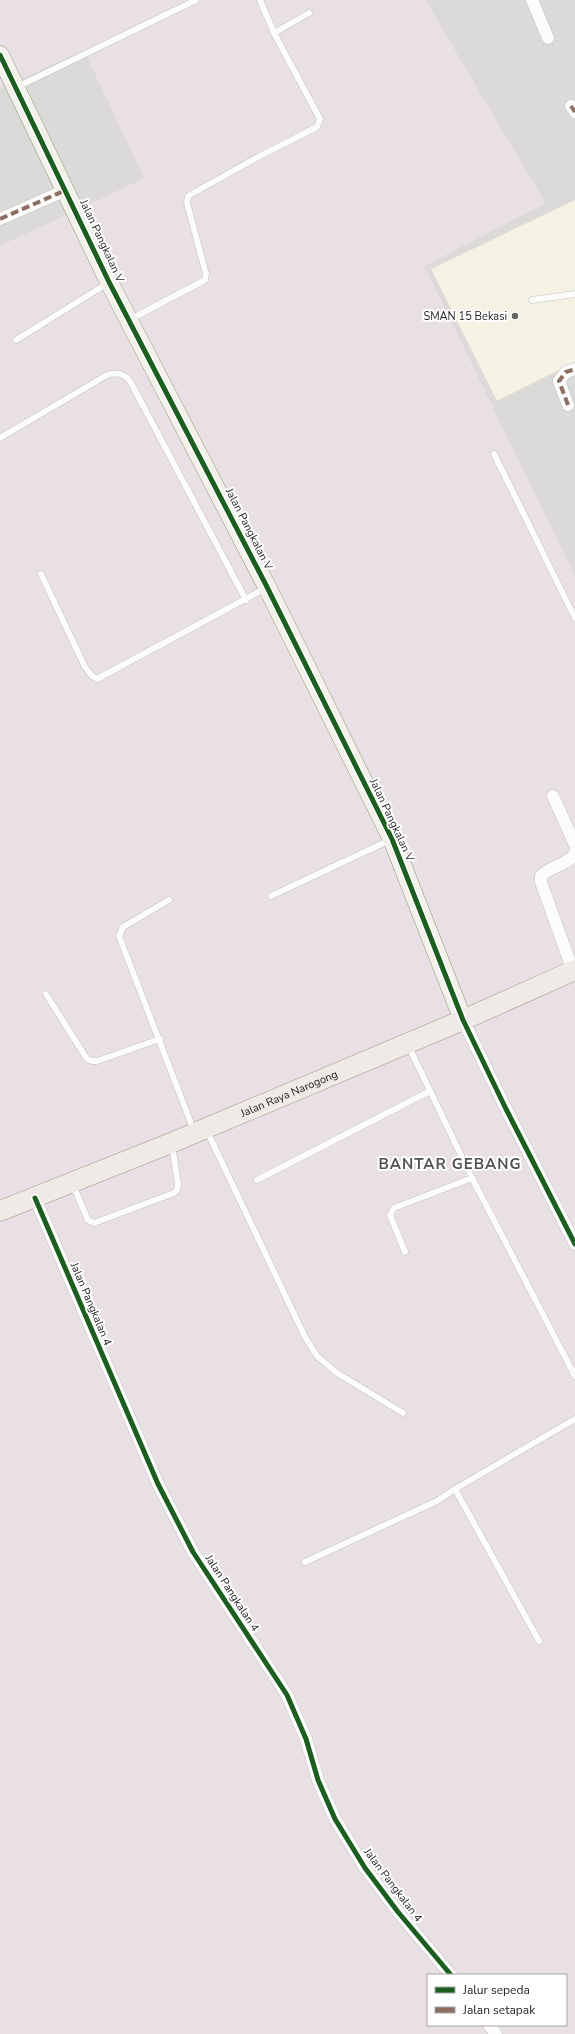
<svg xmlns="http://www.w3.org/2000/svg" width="575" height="2034" viewBox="0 0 575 2034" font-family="'Nunito Sans',sans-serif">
<rect width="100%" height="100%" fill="#eceae7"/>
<g fill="#dbdad8">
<polygon points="425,0 575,0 575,577 424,266 545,203"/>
<polygon points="84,50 145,179 0,246 0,88"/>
</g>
<path fill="#e9e0e6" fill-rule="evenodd" d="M0,0H425L545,203L424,266L575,577V2034H0V246L145,178L84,50L0,88ZM428,1975H566V2025H428Z"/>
<polygon fill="#f5f2e3" points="575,200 575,362 497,401 431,269"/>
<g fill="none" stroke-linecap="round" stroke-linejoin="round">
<defs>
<g id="lane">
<polyline points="274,33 309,13"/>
<polyline points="17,87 196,0"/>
<polyline points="532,300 575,294"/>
<polyline points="129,320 205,280 206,274 187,203 188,196 258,157 317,127 320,119 274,33 260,0"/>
<polyline points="16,340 108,283"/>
<path d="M0,438L107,375C117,372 123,373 130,381L246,600"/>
<polyline points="494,454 575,618"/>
<polyline points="41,574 85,667 92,676 97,679 266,588"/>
<polyline points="271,896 390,840"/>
<polyline points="169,900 123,927 119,936 194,1131"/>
<polyline points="46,994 87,1059 92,1061 97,1061 160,1039"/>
<polyline points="409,1047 472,1178 575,1376"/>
<polyline points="207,1131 305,1337 317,1356 337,1373 403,1413"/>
<polyline points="257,1180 430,1091"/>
<polyline points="73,1185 88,1220 94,1223 174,1193 177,1190 178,1184 172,1145"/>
<polyline points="405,1252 390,1215 394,1208 472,1178"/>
<polyline points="455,1489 539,1641"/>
<polyline points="305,1562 437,1501 455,1489 575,1419"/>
</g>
<g id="street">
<polyline points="532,0 548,38"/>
<polyline points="571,106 575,112"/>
<polyline points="0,219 66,190"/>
<polyline points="568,405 559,381 566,372 575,369"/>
<polyline points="553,796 575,845"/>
<path d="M573,971L541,882V876C550,866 569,865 575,853"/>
<polyline points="463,1020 506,1109 575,1244"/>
<polyline points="35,1198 158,1484 193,1552 287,1695 306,1739 318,1780 335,1819 365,1868 398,1912 451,1975"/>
<polyline points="489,2025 496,2034"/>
</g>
<polyline id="secondary" points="0,55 109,282 267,587 392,839 463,1020"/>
<g id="primary">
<path id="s1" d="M0,1211L171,1143L463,1020L575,970"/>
</g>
</defs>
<use href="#lane" stroke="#c2c1bf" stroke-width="7"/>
<use href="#street" stroke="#c2c1bf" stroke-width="13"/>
<use href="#secondary" stroke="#949481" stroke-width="19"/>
<use href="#primary" stroke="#a09586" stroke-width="21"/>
<use href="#lane" stroke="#fcfcfb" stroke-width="6"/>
<use href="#street" stroke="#fcfcfb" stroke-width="12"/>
<use href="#secondary" stroke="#f2f2eb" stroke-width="18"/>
<use href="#primary" stroke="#efeae5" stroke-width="20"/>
<g stroke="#8d6e63" stroke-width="4" stroke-dasharray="8 4" stroke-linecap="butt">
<polyline points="571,106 575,112"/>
<polyline points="0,219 66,190"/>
<polyline points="568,405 559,381 566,372 575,369"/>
</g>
<defs>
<g id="cycleway">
<polyline points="0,55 109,282 267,587 392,839 463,1020 506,1109 575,1244"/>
<polyline points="35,1198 158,1484 193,1552 287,1695 306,1739 318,1780 335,1819 365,1868 398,1912 451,1975"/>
</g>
</defs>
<use href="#cycleway" stroke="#fff" stroke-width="8"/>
<use href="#cycleway" stroke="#1b5e20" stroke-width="5"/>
</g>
<circle fill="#666564" stroke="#fff" stroke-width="1.5" cx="515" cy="316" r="4"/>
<g text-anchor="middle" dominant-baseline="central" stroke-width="4" stroke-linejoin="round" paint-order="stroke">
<g font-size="11" fill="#1e1e1e" stroke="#fff">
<text transform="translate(102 241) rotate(65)">Jalan Pangkalan V</text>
<text transform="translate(249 529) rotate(63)">Jalan Pangkalan V</text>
<text transform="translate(392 820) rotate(65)">Jalan Pangkalan V</text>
<text stroke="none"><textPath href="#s1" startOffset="312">Jalan Raya Narogong</textPath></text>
<text transform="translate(91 1304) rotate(67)">Jalan Pangkalan 4</text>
<text transform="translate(232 1593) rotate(57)">Jalan Pangkalan 4</text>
<text transform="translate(393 1885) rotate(53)">Jalan Pangkalan 4</text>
</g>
<g font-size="11" fill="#1e1e1e" stroke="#fff" text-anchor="end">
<text x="507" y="316">SMAN 15 Bekasi</text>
</g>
<g font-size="15" font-weight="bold" letter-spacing="1" fill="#515151" stroke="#fff">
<text x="450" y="1164">BANTAR GEBANG</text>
</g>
</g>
<rect x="427" y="1974" width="140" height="52" fill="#ffffff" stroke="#a5a5a5"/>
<rect x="435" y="1987" width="20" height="6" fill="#1b5e20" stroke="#a5a5a5"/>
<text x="463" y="1994" font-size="12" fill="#1e1e1e">Jalur sepeda</text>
<rect x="435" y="2007" width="20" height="6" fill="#8d6e63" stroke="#a5a5a5"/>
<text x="463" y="2014" font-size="12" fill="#1e1e1e">Jalan setapak</text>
</svg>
